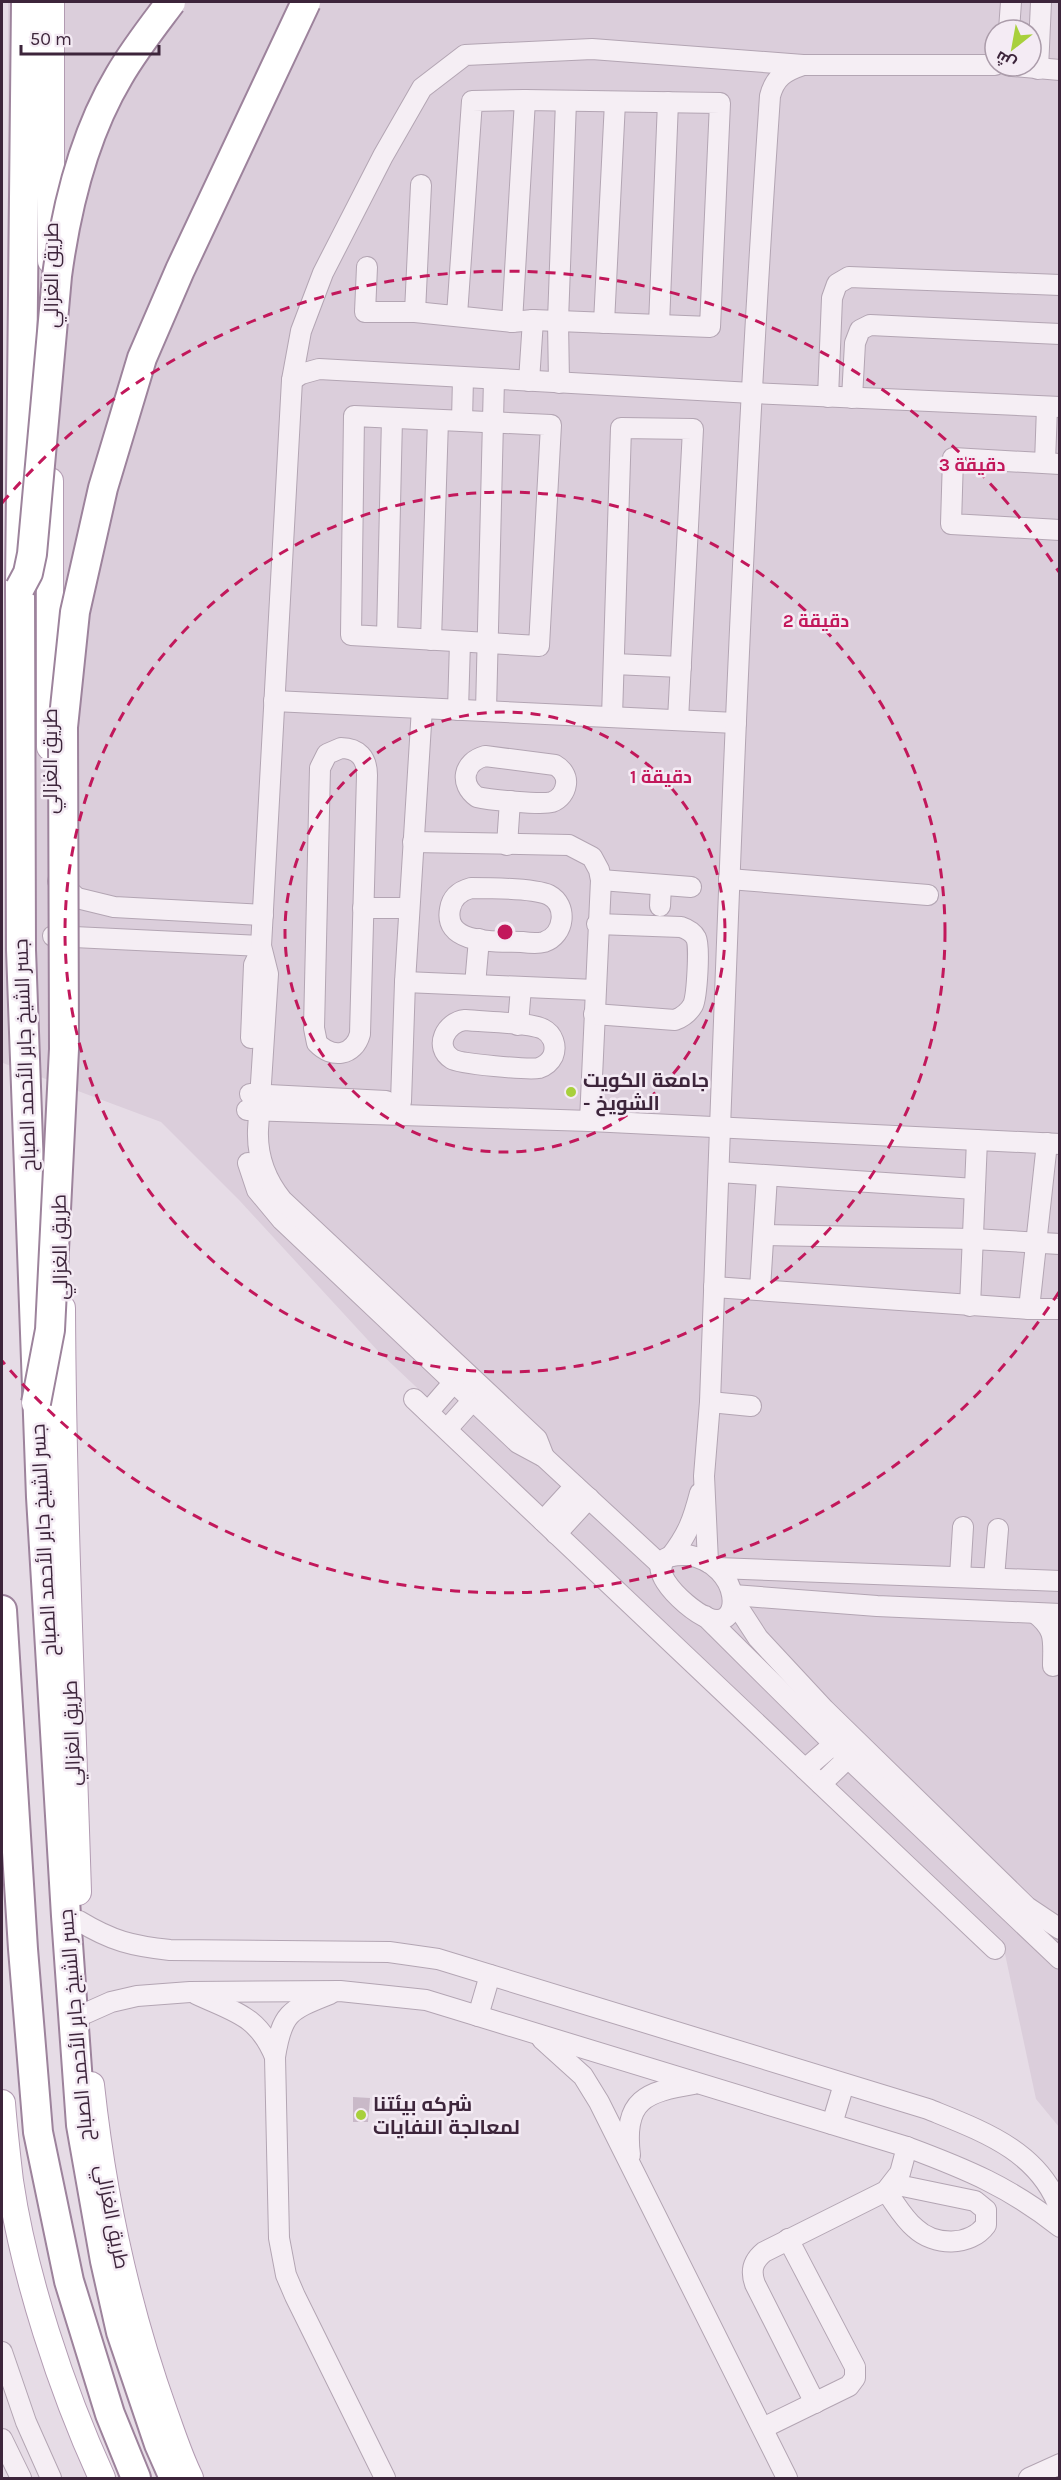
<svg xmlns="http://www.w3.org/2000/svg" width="1061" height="2480" viewBox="0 0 1061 2480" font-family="Karla,Cairo,sans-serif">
<rect width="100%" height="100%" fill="#e6dce6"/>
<path fill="#dbcedb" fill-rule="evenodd" d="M8,2H1059V2127L1036,2099L1002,1940L378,1351L240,1201L161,1122L3,1063L7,655ZM995,30H1031V66H995Z"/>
<polygon fill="#c9b9c8" points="353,2097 370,2098 368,2122 353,2122"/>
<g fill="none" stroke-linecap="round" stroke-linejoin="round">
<defs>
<g id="minor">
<polyline points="1009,30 1011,2"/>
<polyline points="1012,66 1060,70"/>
<polyline points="1038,69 1041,2"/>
<polyline points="367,267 365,312 415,312 512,322 533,320 710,327 720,103 525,100 472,101 457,315"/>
<polyline points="415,312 421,185"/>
<polyline points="512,322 525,100"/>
<polyline points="604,323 615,102"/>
<polyline points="659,325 668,102"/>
<polyline points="292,380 301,374 319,369 752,393 1060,407"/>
<polyline points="529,381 533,320"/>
<polyline points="559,383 558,321 566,101"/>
<polyline points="828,397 832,298 837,284 849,277 1060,285"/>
<polyline points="852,398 855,343 860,330 870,325 1060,334"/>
<polygon points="354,416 551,425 539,646 351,635"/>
<polyline points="462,421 463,378"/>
<polyline points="1045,463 1047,407"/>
<polyline points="1060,464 953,458 951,524 1060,530"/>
<polyline points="387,637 392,418"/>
<polyline points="431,640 438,420"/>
<polyline points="614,664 681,667"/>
<polyline points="274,701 736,723"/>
<polyline points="458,710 460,642"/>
<polyline points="486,711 494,379"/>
<polyline points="612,717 621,428 693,429 678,720"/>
<path d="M341,748C358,748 367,758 367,775L360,1034C354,1056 332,1059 317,1043L314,1028L320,768L327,754Z"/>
<path d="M485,756L555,765C562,769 567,776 566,784C565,792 560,799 552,802C542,805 489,800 477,797C459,784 463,762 485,756Z"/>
<polyline points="413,842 569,845 592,857 599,870 601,880 590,1121"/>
<polyline points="507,845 510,801"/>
<polyline points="729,879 928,895"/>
<polyline points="601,880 691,887"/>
<polyline points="58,881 77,898 114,907 263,915"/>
<path d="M471,888C489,888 534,888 549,895C568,905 565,935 544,942C537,944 529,943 522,942C499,941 443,946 450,909C452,897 460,891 471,888Z"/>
<polyline points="660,906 661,885"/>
<polyline points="363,908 409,908"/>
<polyline points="53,936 261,946"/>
<polyline points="405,982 595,990"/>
<polyline points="475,985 479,939"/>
<path d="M594,1014L675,1020C683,1017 689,1012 693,1005C697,996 700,946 696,938C693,932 687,929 681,927L597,924"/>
<path d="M465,1020C484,1022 528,1022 543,1029C553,1034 557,1046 553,1056C550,1062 545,1066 539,1068C529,1070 460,1064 452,1059C433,1047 446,1022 465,1020Z"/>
<polyline points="518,1025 521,987"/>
<polyline points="251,1038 254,965 261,950"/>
<polyline points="250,1094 386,1101"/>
<polyline points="401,1102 405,982 422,708"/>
<polyline points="247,1110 590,1121 1060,1144"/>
<polyline points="248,1163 257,1190 282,1220 518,1443 544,1457 662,1566"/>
<polyline points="719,1172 975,1189"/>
<polyline points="764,1235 973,1239 1060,1244"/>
<polyline points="714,1287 1029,1309 1060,1309"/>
<polyline points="760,1289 767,1176"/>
<polyline points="970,1306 977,1140"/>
<polyline points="1029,1309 1047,1143"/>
<polyline points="414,1399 995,1949"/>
<polyline points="710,1402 751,1406"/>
<polyline points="428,1412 454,1382"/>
<polyline points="447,1429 473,1400"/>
<path d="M544,1457L537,1439L282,1200C265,1179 257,1157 258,1130L268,974L261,946L292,380L301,331L323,273L383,156L422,88L465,55L592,49L803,65"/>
<polyline points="543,1521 575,1486"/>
<polyline points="556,1534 589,1498"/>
<path d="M688,1555C743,1565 744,1632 708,1618C683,1608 627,1552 688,1555Z"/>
<path d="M671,1556C688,1534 693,1520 700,1493"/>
<path d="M708,1562L704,1476L710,1402C726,967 740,531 770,96C775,77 785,71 803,65H995"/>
<polyline points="717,1568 1060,1581"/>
<polyline points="960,1576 963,1527"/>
<polyline points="994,1578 998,1529"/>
<polyline points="733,1595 877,1606 1060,1614"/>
<polyline points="734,1601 758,1638 824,1709 1027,1907 1060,1929"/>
<path d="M1035,1613C1057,1630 1053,1641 1053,1666"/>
<polyline points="705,1616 848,1758 1060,1959"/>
<polyline points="805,1769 834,1744"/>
<polyline points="821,1784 848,1758"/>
<path d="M79,1921C112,1941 132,1946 170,1950L389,1952L438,1959L928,2109C982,2131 1040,2151 1060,2210"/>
<path d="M196,1994C234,2012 258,2015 275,2057"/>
<path d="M330,1994C290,2010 282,2012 275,2057L279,2238L286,2275L295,2296L385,2478"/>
<path d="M84,2014L111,2002L137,1996L190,1992L340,1991L426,2000L907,2147C966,2169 1010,2187 1060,2227"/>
<polyline points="478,2016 490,1975"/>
<polyline points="542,2039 583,2076 599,2102 787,2478"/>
<polyline points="832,2124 844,2084"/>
<path d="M630,2155C623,2099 646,2092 694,2084"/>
<path d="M886,2191C895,2203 903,2218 915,2228C934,2246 970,2247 986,2225V2210L975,2201L893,2184"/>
<polyline points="2,2352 26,2422 51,2478"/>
<path d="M815,2403L755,2284C750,2270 753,2261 764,2252L886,2191L900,2173L907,2147"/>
<polyline points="763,2428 849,2386 855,2378 855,2367 788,2239"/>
<polyline points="2,2439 21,2478"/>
<polyline points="1029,2478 1060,2464"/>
</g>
<g id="major">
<polyline points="51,261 51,2"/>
<polyline points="50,481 50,747"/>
<path d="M62,1308C63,1503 72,1698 78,1892"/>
<path d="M91,2085C103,2197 127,2308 165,2414C173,2436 180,2458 190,2478"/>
<path d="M2,2103C4,2129 7,2155 10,2181C24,2276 62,2391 102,2478"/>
</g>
<g id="highway">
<polyline points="26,2 20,588 21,950 41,1497 66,1916 81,2125 105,2261 121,2332 159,2444 174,2478"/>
<polyline points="2,1610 23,1949 38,2132 69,2281 110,2414 136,2478"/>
</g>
</defs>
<use href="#minor" stroke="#b3a5b3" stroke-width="22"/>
<use href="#major" stroke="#b29bb2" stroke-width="28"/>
<use href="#highway" stroke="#9d839c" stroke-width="32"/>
<use href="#minor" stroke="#f5eef4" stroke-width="20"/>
<use href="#major" stroke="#fff" stroke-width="26"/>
<use href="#highway" stroke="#fff" stroke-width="28"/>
<defs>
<g id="highway-bridge">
<path d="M20,588L28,573L32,554L57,276C66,209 83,136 119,76C134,50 153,26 171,2"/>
<polyline points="36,1403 50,1330 64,1049 63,727 75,612 103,488 142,358 180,270 306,2"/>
</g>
</defs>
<use href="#highway-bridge" stroke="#9d839c" stroke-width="32" stroke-linecap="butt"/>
<use href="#highway-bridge" stroke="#fff" stroke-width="28"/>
</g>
<g fill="none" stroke="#c2185b" stroke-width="3" stroke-dasharray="10 8">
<circle cx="505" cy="932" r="220"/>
<circle cx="505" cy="932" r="440"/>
<path d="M1059 1292A661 661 0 0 1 2 1361M2 503A661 661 0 0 1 1059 572"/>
</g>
<g fill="#a8d03c" stroke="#f4ebf4" stroke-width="2">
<circle cx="571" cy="1092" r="6"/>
<circle cx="361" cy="2115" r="6"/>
</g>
<g text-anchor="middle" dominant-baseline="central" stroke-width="5" stroke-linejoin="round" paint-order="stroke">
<g font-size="20" fill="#3d253b" stroke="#f4ebf4">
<text transform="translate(51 275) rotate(-90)">طريق الغزالي</text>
<text transform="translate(50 761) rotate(-90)">طريق الغزالي</text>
<text transform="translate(25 1055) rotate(-92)">جسر الشيخ جابر الأحمد الصباح</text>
<text transform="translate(60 1247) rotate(-91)">طريق الغزالي</text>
<text transform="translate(44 1540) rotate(-93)">جسر الشيخ جابر الأحمد الصباح</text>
<text transform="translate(72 1733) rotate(-92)">طريق الغزالي</text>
<text transform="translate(76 2025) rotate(-95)">جسر الشيخ جابر الأحمد الصباح</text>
<text transform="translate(112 2217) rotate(79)">طريق الغزالي</text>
</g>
<g font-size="20" font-weight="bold" fill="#3d253b" stroke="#f4ebf4" text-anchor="start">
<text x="583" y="1080">جامعة الكويت<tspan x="583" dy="23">- الشويخ</tspan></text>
<text x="373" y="2104">شركه بيئتنا<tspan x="373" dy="23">لمعالجة النفايات</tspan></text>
</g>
</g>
<circle cx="505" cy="932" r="9" fill="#c2185b" stroke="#f4ebf4" stroke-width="3"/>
<g font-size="18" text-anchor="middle" font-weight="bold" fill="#c2185b" stroke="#f4ebf4" stroke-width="5" stroke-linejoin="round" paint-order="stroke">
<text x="972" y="471">3 دقيقة</text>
<text x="816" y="627">2 دقيقة</text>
<text x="661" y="783">1 دقيقة</text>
</g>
<rect width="1061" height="2480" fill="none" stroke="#3d253b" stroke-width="6"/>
<g transform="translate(1013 48) rotate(211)"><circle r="28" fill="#f4ebf4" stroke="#ab9caa" stroke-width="1.5"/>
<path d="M0-4.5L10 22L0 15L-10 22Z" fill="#a8d03c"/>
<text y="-9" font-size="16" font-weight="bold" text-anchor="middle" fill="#3d253b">ش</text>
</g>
<path d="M21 45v9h138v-9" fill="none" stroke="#3d253b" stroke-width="3"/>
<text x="30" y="45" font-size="18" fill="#3d253b" stroke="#f4ebf4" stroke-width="4.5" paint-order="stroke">50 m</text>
</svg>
